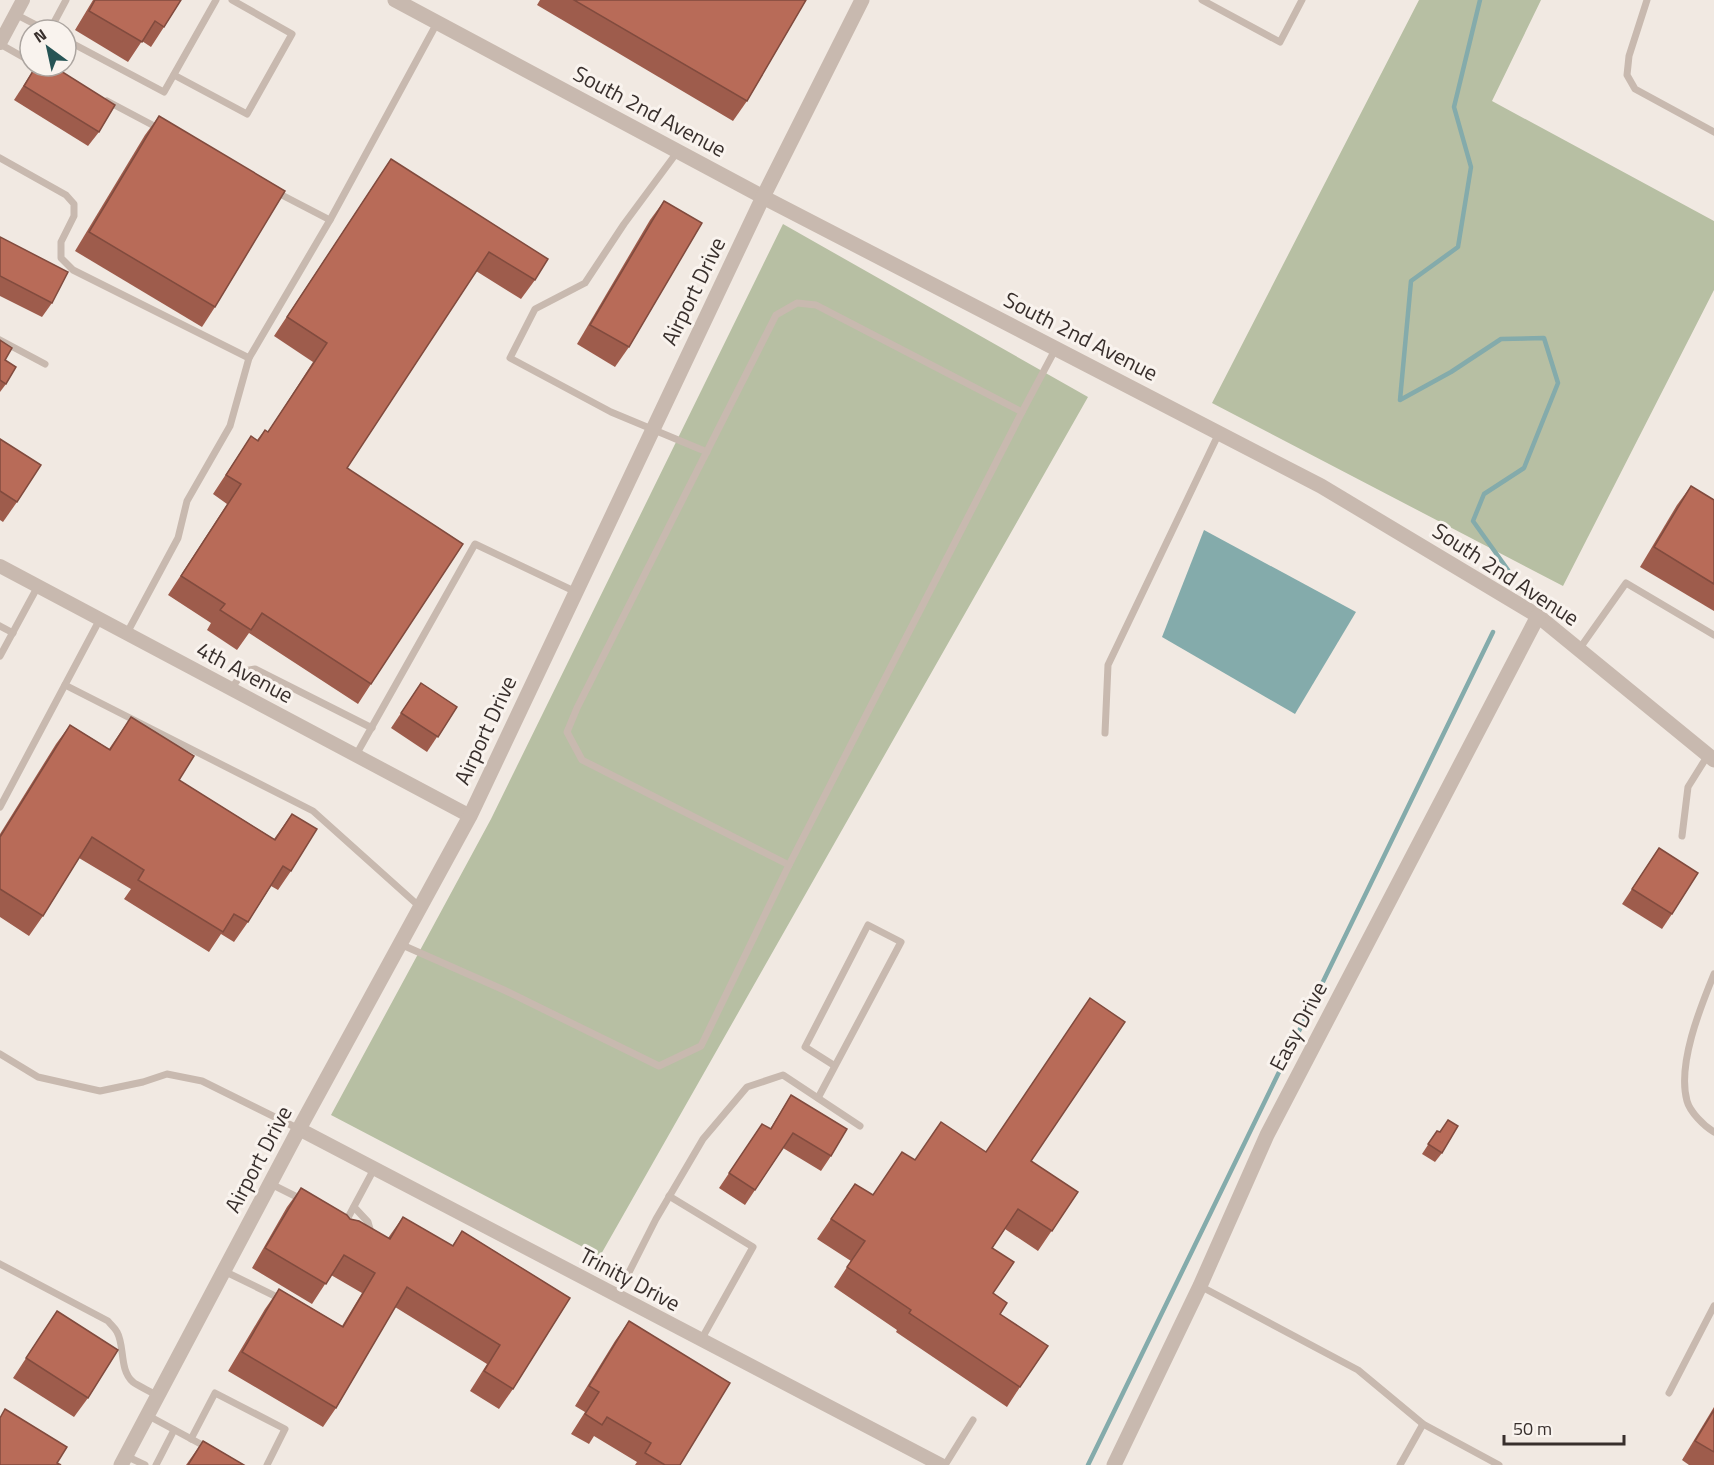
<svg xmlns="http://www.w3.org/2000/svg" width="1714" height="1465" viewBox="0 0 1714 1465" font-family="'Titillium Web',sans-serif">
<rect width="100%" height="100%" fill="#f1e9e2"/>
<g fill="#b7bfa3">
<polygon points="1419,0 1541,0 1492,101 1714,221 1714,290 1563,586 1212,403"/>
<polygon points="783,224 1088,397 600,1256 331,1115 491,819"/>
</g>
<polygon fill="#84abab" points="1204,530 1356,612 1295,714 1162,637"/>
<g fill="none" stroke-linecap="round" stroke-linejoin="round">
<g stroke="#84abab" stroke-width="4.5">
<polyline points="1480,0 1454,107 1471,167 1458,247 1411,281 1400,400 1451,372 1501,339 1544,338 1558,383 1524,468 1484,494 1473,521 1508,570"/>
<polyline points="1088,1465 1493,632"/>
</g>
<g stroke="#c8b9af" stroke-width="7">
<polyline points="1202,0 1280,42 1302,0"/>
<polyline points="1647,0 1629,56 1627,75 1635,89 1714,132"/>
<polyline points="15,14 46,30"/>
<polyline points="50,30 66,0"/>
<polyline points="66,40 164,92 216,0"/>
<polyline points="0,44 30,61"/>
<polyline points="174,75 247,114 292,34 232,0"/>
<polyline points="107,101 158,128"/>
<polyline points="678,151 624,224 585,283 535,309 510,358 611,412 707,452"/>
<polyline points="0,158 66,195 74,204 74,216 61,242 61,258 73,270 249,358"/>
<polyline points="276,192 330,220"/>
<polyline points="0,340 45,364"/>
<polyline points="0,626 13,633"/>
<polyline points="127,633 178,538 187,501 230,426 249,358 330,220 437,23"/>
<polyline points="1580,648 1626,583 1714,635"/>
<polyline points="0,656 38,586"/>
<polyline points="65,685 313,811 420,907"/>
<polyline points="231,689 244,671 255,669 372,728"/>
<polyline points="1105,733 1108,665 1219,433"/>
<polyline points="356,755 475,544 576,592"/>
<polyline points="0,807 100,619"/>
<polyline points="1682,836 1688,787 1708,755"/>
<polyline points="789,865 582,760 567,732 577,708 776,315 797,303 816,305 1022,412"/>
<polyline points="400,944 504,990 659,1066 701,1046 789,865 1022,412 1056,348"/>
<path d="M1714,974C1700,1008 1677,1065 1687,1101C1690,1112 1704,1126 1714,1132"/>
<polyline points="0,1054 38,1077 100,1091 143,1082 167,1074 202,1081 299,1129"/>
<polyline points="818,1098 901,942 868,925 805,1047 835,1066"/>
<polyline points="271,1184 301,1199"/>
<polyline points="669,1196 753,1247 701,1340"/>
<polyline points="354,1207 368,1222 370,1229 368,1234"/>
<polyline points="344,1225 374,1169"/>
<path d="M0,1264L108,1321C111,1325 115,1328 117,1332C125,1346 119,1370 133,1382C136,1385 152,1392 158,1396"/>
<polyline points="224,1271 281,1299"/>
<polyline points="1200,1286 1358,1370 1423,1424 1499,1465"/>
<polyline points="617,1296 656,1219 703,1139 747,1087 783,1075 860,1126"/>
<polyline points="1669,1393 1714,1306"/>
<polyline points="147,1415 208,1448"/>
<polyline points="191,1439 215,1393 285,1429 267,1465"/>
<polyline points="126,1456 145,1465"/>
<polyline points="156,1465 174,1430"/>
<polyline points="945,1465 973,1420"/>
<polyline points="1400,1465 1423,1424"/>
</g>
<g stroke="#c8b9af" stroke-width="14">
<polyline points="0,43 23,0"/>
<polyline points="0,566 470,816"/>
<polyline points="299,1129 941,1465"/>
</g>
<g stroke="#c8b9af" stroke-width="15">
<polyline points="395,0 763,197 1321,486 1538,616 1714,760"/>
<polyline points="121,1465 299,1129 470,816 763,197 862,0"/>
<polyline points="1114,1465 1200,1286 1267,1135 1538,616"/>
</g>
</g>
<g fill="#9e5c4c">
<polygon points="93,0 181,0 164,27 151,47 142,41 128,62 75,30"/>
<polygon points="540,0 806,0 747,101 733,121 537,5"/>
<polygon points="36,66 53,66 99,132 88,146 14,100"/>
<polygon points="159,116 215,307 202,327 75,251 145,135"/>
<polygon points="391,159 535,280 521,299 476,271 347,468 371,684 358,704 249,633 237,650 207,630 211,623 168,595 227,504 213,494 251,436 257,440 265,430 268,432 313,362 274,336"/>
<polygon points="664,201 629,347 615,367 577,344 650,220"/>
<polygon points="0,237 52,303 42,317 0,296"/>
<polygon points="0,340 5,360 6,384 0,392"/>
<polygon points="0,439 17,502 3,522 0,520"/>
<polygon points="1691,486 1714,500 1714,611 1640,567 1677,505"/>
<polygon points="421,683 457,707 427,752 391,728"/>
<polygon points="131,717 179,780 274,839 292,814 291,871 278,890 271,886 248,922 234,942 221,934 209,952 124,899 131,889 79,858 43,916 29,936 0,917 0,834 56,744 70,725 109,749"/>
<polygon points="1659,848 1672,914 1662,929 1622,904"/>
<polygon points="791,1095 831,1156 821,1171 783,1148 745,1205 719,1188 762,1124 770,1129"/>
<polygon points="1437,1131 1439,1132 1442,1153 1435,1162 1422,1154"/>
<polygon points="985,1152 1031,1161 1078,1192 1038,1251 1005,1229 992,1248 993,1293 1000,1314 1020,1387 1007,1407 896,1332 897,1330 834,1287 851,1261 817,1239 855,1184 872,1195 914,1160"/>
<polygon points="301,1188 350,1219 388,1238 403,1217 452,1246 462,1231 570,1298 513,1389 499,1409 470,1391 487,1364 395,1307 336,1408 323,1427 228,1371 265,1309 279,1289 342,1326 362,1293 331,1275 312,1304 252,1268 287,1207"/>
<polygon points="57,1311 88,1398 74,1417 13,1378"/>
<polygon points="629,1321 680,1465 635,1465 637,1462 594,1436 589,1444 571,1434 585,1412 575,1406 615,1341"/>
<polygon points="1714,1407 1714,1465 1689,1465 1682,1460"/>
<polygon points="203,1441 244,1465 186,1465"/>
</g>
<g fill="#b86b58" stroke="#814b3e" stroke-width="1.5">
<polygon points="95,0 181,0 164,27 155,21 142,42 89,11"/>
<polygon points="574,0 806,0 747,101"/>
<polygon points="36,66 53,66 115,105 99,132 24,86"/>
<polygon points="159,116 285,191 215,307 89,232"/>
<polygon points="391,159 548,259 535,280 489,252 347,468 463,544 371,684 262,613 251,630 220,610 225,604 181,576 241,484 226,475 251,436 258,441 265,430 268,432 327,343 287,317"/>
<polygon points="664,201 702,223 629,347 590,325"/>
<polygon points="0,237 68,272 52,303 0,276"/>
<polygon points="0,340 12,348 5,360 16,367 6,384 0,380"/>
<polygon points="0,439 41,465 17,502 0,491"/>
<polygon points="1691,486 1714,500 1714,584 1654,547"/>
<polygon points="421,683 457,707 438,737 401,713"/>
<polygon points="131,717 194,756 179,780 275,840 292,814 317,829 291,871 283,866 248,922 234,914 223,932 138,880 144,870 92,837 43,916 0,889 0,837 70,725 110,750"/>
<polygon points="1659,848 1698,873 1672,914 1632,889"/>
<polygon points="1090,998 1125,1022 1031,1161 1078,1192 1052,1231 1018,1209 992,1248 1014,1262 993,1293 1007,1303 1000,1314 1048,1346 1020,1387 909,1313 911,1310 847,1267 865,1241 831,1219 855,1184 873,1195 902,1152 915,1160 941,1122 986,1152"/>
<polygon points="791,1095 847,1129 831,1156 793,1133 755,1190 729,1173 762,1124 771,1129"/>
<polygon points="1448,1120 1458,1126 1442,1153 1428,1144 1437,1131 1440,1132"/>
<polygon points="301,1188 347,1215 350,1219 359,1221 390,1239 403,1217 453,1246 462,1231 570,1298 513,1389 484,1371 500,1345 407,1287 336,1408 242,1352 279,1289 343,1327 375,1273 344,1255 326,1284 265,1248"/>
<polygon points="57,1311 118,1350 88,1398 26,1358"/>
<polygon points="629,1321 730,1383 680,1465 665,1465 645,1453 651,1443 607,1417 602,1425 585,1414 599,1392 589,1386"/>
<polygon points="5,1409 67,1447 57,1463 61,1465 0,1465 0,1418"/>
<polygon points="1714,1410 1714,1452 1695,1441"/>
<polygon points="203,1441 244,1465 188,1465"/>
</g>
<g text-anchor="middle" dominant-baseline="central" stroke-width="6" stroke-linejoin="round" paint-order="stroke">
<g font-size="22" fill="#382f2c" stroke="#f9f3ee">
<text transform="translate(650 111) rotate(28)">South 2nd Avenue</text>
<text transform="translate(693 291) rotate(-64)">Airport Drive</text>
<text transform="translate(1081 336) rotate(27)">South 2nd Avenue</text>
<text transform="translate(1506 574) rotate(33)">South 2nd Avenue</text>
<text transform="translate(245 672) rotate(28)">4th Avenue</text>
<text transform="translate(485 730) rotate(-65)">Airport Drive</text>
<text transform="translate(1298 1026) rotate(-62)">Easy Drive</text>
<text transform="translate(258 1159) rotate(-62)">Airport Drive</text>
<text transform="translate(630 1279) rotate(28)">Trinity Drive</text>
</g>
</g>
<g transform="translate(48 48) rotate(327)"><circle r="28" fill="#f9f3ee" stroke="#aca5a0" stroke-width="1.5"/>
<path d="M0-4.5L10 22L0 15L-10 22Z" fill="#265455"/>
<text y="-9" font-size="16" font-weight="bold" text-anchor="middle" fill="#382f2c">N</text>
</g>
<path d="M1504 1435v9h120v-9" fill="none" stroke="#382f2c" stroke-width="3"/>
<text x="1513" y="1435" font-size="18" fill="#382f2c" stroke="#f9f3ee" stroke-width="4.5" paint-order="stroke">50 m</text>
</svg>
